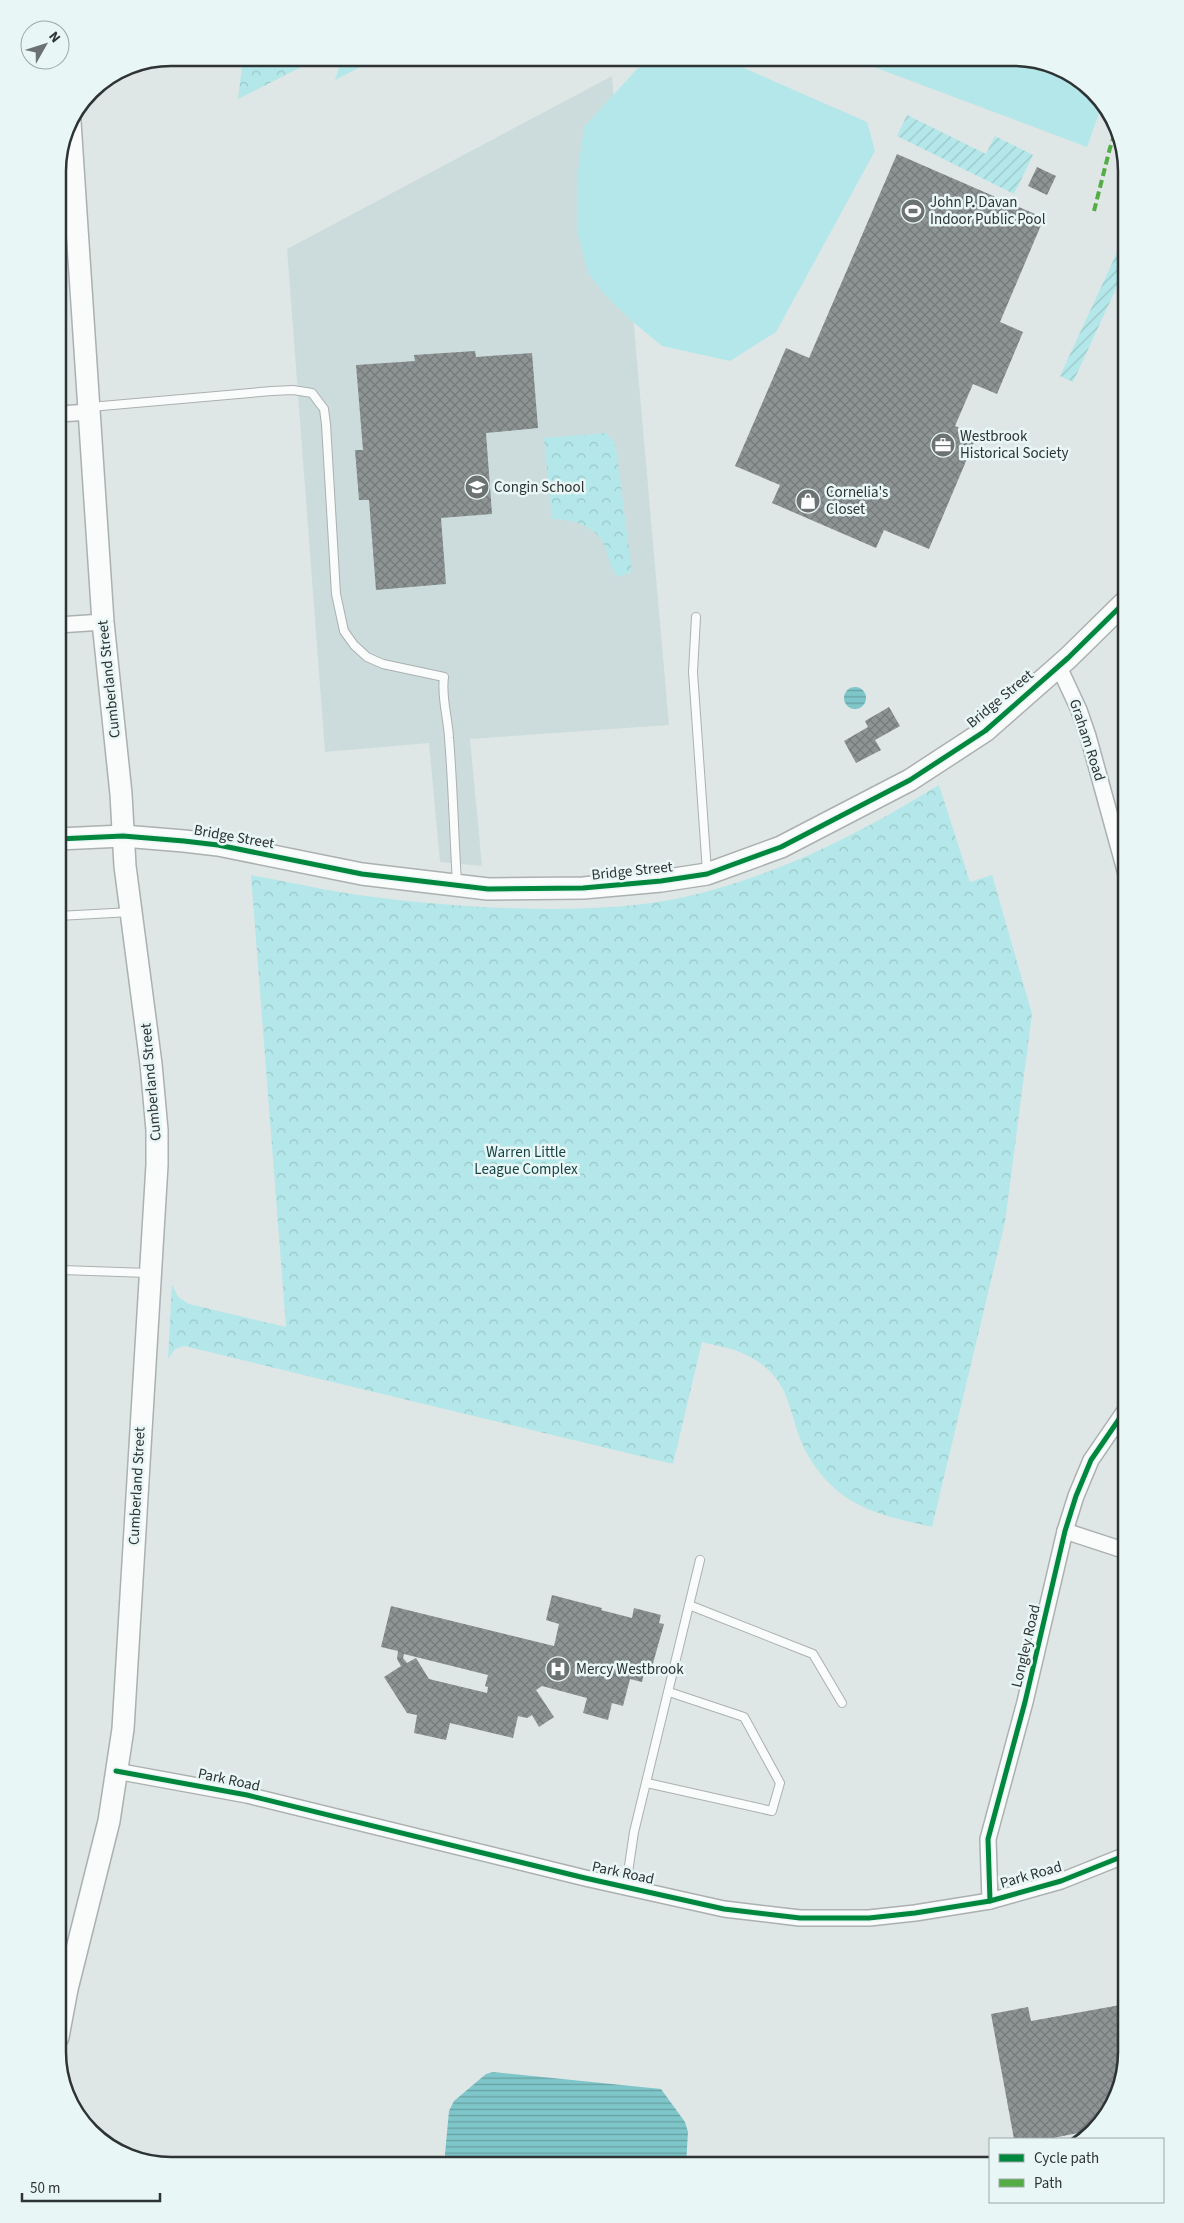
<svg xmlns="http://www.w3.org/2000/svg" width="1184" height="2223" viewBox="0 0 1184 2223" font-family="'Source Sans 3',sans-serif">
<defs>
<pattern id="forest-crowns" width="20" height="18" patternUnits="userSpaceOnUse" patternTransform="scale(1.25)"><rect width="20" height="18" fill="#b4e7e9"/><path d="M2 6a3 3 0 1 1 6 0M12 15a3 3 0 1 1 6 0" fill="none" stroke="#9bc7c8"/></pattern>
<pattern id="garden-furrows" width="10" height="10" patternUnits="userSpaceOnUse" patternTransform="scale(1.25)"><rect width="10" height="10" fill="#b4e7e9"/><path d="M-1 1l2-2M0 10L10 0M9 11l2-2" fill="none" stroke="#9bc7c8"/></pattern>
<pattern id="water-rules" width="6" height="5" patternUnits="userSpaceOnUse" patternTransform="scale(1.25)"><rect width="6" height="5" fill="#7ec6c9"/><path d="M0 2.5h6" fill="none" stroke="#68a1a4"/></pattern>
<pattern id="building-cross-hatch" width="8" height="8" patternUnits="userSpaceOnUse" patternTransform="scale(1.25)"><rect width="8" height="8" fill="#8e9393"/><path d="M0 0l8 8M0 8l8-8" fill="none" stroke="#747979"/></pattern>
</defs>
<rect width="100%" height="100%" fill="#dfe6e6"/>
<polygon fill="#ccdcdc" points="612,76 669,725 470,739 482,866 440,862 429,743 325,752 287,249"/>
<g fill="#b4e7e9">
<polygon points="654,58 721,58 867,122 875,151 776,332 730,361 662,346 633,322 606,296 588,273 577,230 578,172 584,127 637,69"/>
<polygon points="850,58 1020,58 1076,77 1101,108 1087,147"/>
</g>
<g fill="url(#forest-crowns)">
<polygon points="243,58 319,58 238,99"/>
<polygon points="342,58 378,58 335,80"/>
<path d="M606,433L613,441L616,448L632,572L618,577C611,569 609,560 606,549C598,526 573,519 552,519L544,438Z"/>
<path d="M939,785L970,882L992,875L1032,1014L1005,1222L932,1527C899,1519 867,1514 840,1493C823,1479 809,1461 801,1441C787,1404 788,1375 746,1355C733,1348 717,1346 702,1342L673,1464L184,1346L175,1349L168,1359L172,1284L178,1297L189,1304L286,1327L251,875C289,882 327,891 366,896C425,904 483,908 543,909C591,909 642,907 689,896C779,875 861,833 939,785Z"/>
</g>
<g fill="url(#garden-furrows)">
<polygon points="907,115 986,154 995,136 1033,155 1014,194 897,136"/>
<polygon points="1126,233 1126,267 1073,382 1060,376"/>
</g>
<g fill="url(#water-rules)">
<circle cx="855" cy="698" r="11"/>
<polygon points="493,2072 661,2089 685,2122 688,2132 686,2165 444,2165 449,2111 454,2101 486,2074"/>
</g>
<g fill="url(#building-cross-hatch)" fill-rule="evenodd">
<polygon points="897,154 1044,218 1000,322 1023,332 997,394 973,384 955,426 977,435 929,549 884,530 876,548 772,503 780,485 735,466 786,348 809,358"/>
<polygon points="1037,167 1056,176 1047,195 1028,186"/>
<polygon points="475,351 476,357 532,353 538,428 486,433 492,514 441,518 446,584 376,590 369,500 359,500 355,450 363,450 356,365 415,361 414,355"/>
<polygon points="889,707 900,726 875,740 881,750 856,763 844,741 868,727 865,721"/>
<path d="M552,1595L602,1608L601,1610L632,1618L634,1608L661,1615L659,1623L664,1624L650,1674L644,1673L642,1682L630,1679L623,1706L612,1703L608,1720L583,1713L587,1698L542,1686L536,1690L554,1717L539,1727L532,1715L527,1718L518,1716L513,1738L450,1723L446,1740L414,1733L417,1715L407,1713L384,1677L401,1666L397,1659L398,1651L381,1647L391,1606L554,1646L559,1624L546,1620ZM404,1654L488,1675L485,1686L488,1687L487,1693L429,1679L416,1658L407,1663L403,1658Z"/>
<polygon points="1126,2004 1126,2052 1107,2115 1088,2131 1048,2139 1014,2139 991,2014 1028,2007 1031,2021"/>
</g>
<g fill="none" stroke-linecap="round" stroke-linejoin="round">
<defs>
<g id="lane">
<path d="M90,407L272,391L293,390L312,393L324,409L326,424L336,594L344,631L354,645L367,657L383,664L444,677C441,697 448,717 449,738C453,786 454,835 457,883"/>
<polyline points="696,617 693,672 707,872"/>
<polyline points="58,916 131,912"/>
<polyline points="62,1270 148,1273"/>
<polyline points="689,1605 813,1654 842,1703"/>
<polyline points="647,1783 772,1811 780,1783 744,1717 669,1692"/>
<polyline points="626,1886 634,1832 700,1560"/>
</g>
<g id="street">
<polyline points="58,414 91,412"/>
<polyline points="58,625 103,622"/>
<polyline points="1058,665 1079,710 1088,736 1126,874"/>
<polyline points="1065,1531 1126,1551"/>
<polyline points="116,1771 247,1795 585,1878 724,1909 800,1918 869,1918 915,1913 990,1901 1061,1881 1126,1855"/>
<polyline points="990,1901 988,1839 1025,1702 1065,1531 1076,1496 1091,1460 1126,1409"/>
</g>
<g id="secondary">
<polyline points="58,839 123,836 184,841 218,845 362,874 488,889 583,888 661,881 707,874 781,847 910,780 985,731 1068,658 1126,601"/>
<polyline points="58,2037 67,1989 109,1821 123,1729 157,1165 157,1130 151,1064 125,866 121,794 103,622 70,122"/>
</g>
</defs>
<use href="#lane" stroke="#abb0b0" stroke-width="10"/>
<use href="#street" stroke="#abb0b0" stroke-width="18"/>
<use href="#secondary" stroke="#abb0b0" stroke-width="24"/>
<use href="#lane" stroke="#fafbfb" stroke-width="8"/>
<use href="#street" stroke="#fafbfb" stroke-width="15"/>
<use href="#secondary" stroke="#fafbfb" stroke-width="21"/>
<polyline stroke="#54ac45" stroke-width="4" stroke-dasharray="8 4" stroke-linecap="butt" points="1094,211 1110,148 1117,127"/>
<defs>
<g id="cycleway">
<polyline points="58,839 123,836 184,841 218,845 362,874 488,889 583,888 661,881 707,874 781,847 910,780 985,731 1068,658 1126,601"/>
<polyline points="116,1771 247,1795 585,1878 724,1909 800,1918 869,1918 915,1913 990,1901 1061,1881 1126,1855"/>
<polyline points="990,1901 988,1839 1025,1702 1065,1531 1076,1496 1091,1460 1126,1409"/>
</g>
</defs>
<use href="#cycleway" stroke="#e9f6f6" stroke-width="8"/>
<use href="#cycleway" stroke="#00873e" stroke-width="5"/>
</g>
<defs>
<symbol id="stadium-disc" viewBox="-11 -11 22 22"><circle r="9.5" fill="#6c7272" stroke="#e9f6f6"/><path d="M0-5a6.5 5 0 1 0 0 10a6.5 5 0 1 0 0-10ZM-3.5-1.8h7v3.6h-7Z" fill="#fff"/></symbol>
<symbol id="office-disc" viewBox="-11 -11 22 22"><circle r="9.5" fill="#6c7272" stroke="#e9f6f6"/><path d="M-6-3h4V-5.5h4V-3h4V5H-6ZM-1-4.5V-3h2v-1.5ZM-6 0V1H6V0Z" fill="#fff"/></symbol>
<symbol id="school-disc" viewBox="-11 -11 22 22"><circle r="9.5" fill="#6c7272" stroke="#e9f6f6"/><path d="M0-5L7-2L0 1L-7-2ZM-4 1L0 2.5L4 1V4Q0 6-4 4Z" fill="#fff"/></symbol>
<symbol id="shop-disc" viewBox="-11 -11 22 22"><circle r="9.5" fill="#6c7272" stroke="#e9f6f6"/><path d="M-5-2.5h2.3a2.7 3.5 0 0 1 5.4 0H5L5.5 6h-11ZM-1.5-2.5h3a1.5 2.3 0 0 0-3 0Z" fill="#fff"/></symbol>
<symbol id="hospital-disc" viewBox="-11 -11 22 22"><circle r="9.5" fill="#6c7272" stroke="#e9f6f6"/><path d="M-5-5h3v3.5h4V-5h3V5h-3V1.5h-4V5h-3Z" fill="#fff"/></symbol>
</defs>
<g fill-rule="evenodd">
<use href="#stadium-disc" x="899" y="197" width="28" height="28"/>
<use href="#office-disc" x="929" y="431" width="28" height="28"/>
<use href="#school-disc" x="463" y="473" width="28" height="28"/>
<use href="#shop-disc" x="794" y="487" width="28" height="28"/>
<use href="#hospital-disc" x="544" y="1655" width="28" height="28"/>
</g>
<g text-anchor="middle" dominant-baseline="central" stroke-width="5" stroke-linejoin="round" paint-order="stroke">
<g font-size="15" fill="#2e3334" stroke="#e9f6f6" text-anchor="start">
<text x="930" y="202">John P. Davan<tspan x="930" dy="17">Indoor Public Pool</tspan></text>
<text x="960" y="436">Westbrook<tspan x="960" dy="17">Historical Society</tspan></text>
<text x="494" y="487">Congin School</text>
<text x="826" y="492">Cornelia's<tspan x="826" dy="17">Closet</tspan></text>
<text x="576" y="1669">Mercy Westbrook</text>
</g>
<g font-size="15" fill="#2e3334" stroke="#e9f6f6">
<text transform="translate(109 679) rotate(-96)">Cumberland Street</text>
<text transform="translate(1000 699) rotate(-40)">Bridge Street</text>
<text transform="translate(1087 740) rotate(72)">Graham Road</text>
<text transform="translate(234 837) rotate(10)">Bridge Street</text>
<text transform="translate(632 871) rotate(-6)">Bridge Street</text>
<text transform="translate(151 1082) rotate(-95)">Cumberland Street</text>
<text transform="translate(137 1486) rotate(-87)">Cumberland Street</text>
<text transform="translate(1026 1646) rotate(-77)">Longley Road</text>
<text transform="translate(229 1780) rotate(12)">Park Road</text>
<text transform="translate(623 1873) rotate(12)">Park Road</text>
<text transform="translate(1031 1875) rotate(-16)">Park Road</text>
</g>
<g font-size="15" fill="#154345" stroke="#e9f6f6">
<text x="526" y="1152">Warren Little<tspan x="526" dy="17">League Complex</tspan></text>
</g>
</g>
<path d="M0 0H1184V2223H0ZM171 66H1013A105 105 0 0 1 1118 171V2052A105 105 0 0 1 1013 2157H171A105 105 0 0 1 66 2052V171A105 105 0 0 1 171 66Z" fill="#e9f6f6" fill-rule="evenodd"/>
<path fill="none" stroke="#2e3334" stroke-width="2.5" d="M171 66H1013A105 105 0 0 1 1118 171V2052A105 105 0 0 1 1013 2157H171A105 105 0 0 1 66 2052V171A105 105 0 0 1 171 66Z"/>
<rect x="989" y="2138" width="175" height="65" fill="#e9f6f6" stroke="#9ea8a8"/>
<rect x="999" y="2154" width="25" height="8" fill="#00873e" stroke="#9ea8a8"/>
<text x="1034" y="2163" font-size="15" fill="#2e3334">Cycle path</text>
<rect x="999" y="2179" width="25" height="8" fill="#54ac45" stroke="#9ea8a8"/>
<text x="1034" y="2188" font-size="15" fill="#2e3334">Path</text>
<g transform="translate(45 45) rotate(51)"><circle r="24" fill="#e9f6f6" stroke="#9ea8a8"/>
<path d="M0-4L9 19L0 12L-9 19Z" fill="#6c7272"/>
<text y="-8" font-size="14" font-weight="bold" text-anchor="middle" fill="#2e3334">N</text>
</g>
<path d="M22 2193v8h138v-8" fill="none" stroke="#2e3334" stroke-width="2.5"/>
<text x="30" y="2193" font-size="15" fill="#2e3334" stroke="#e9f6f6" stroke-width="4" paint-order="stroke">50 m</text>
</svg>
